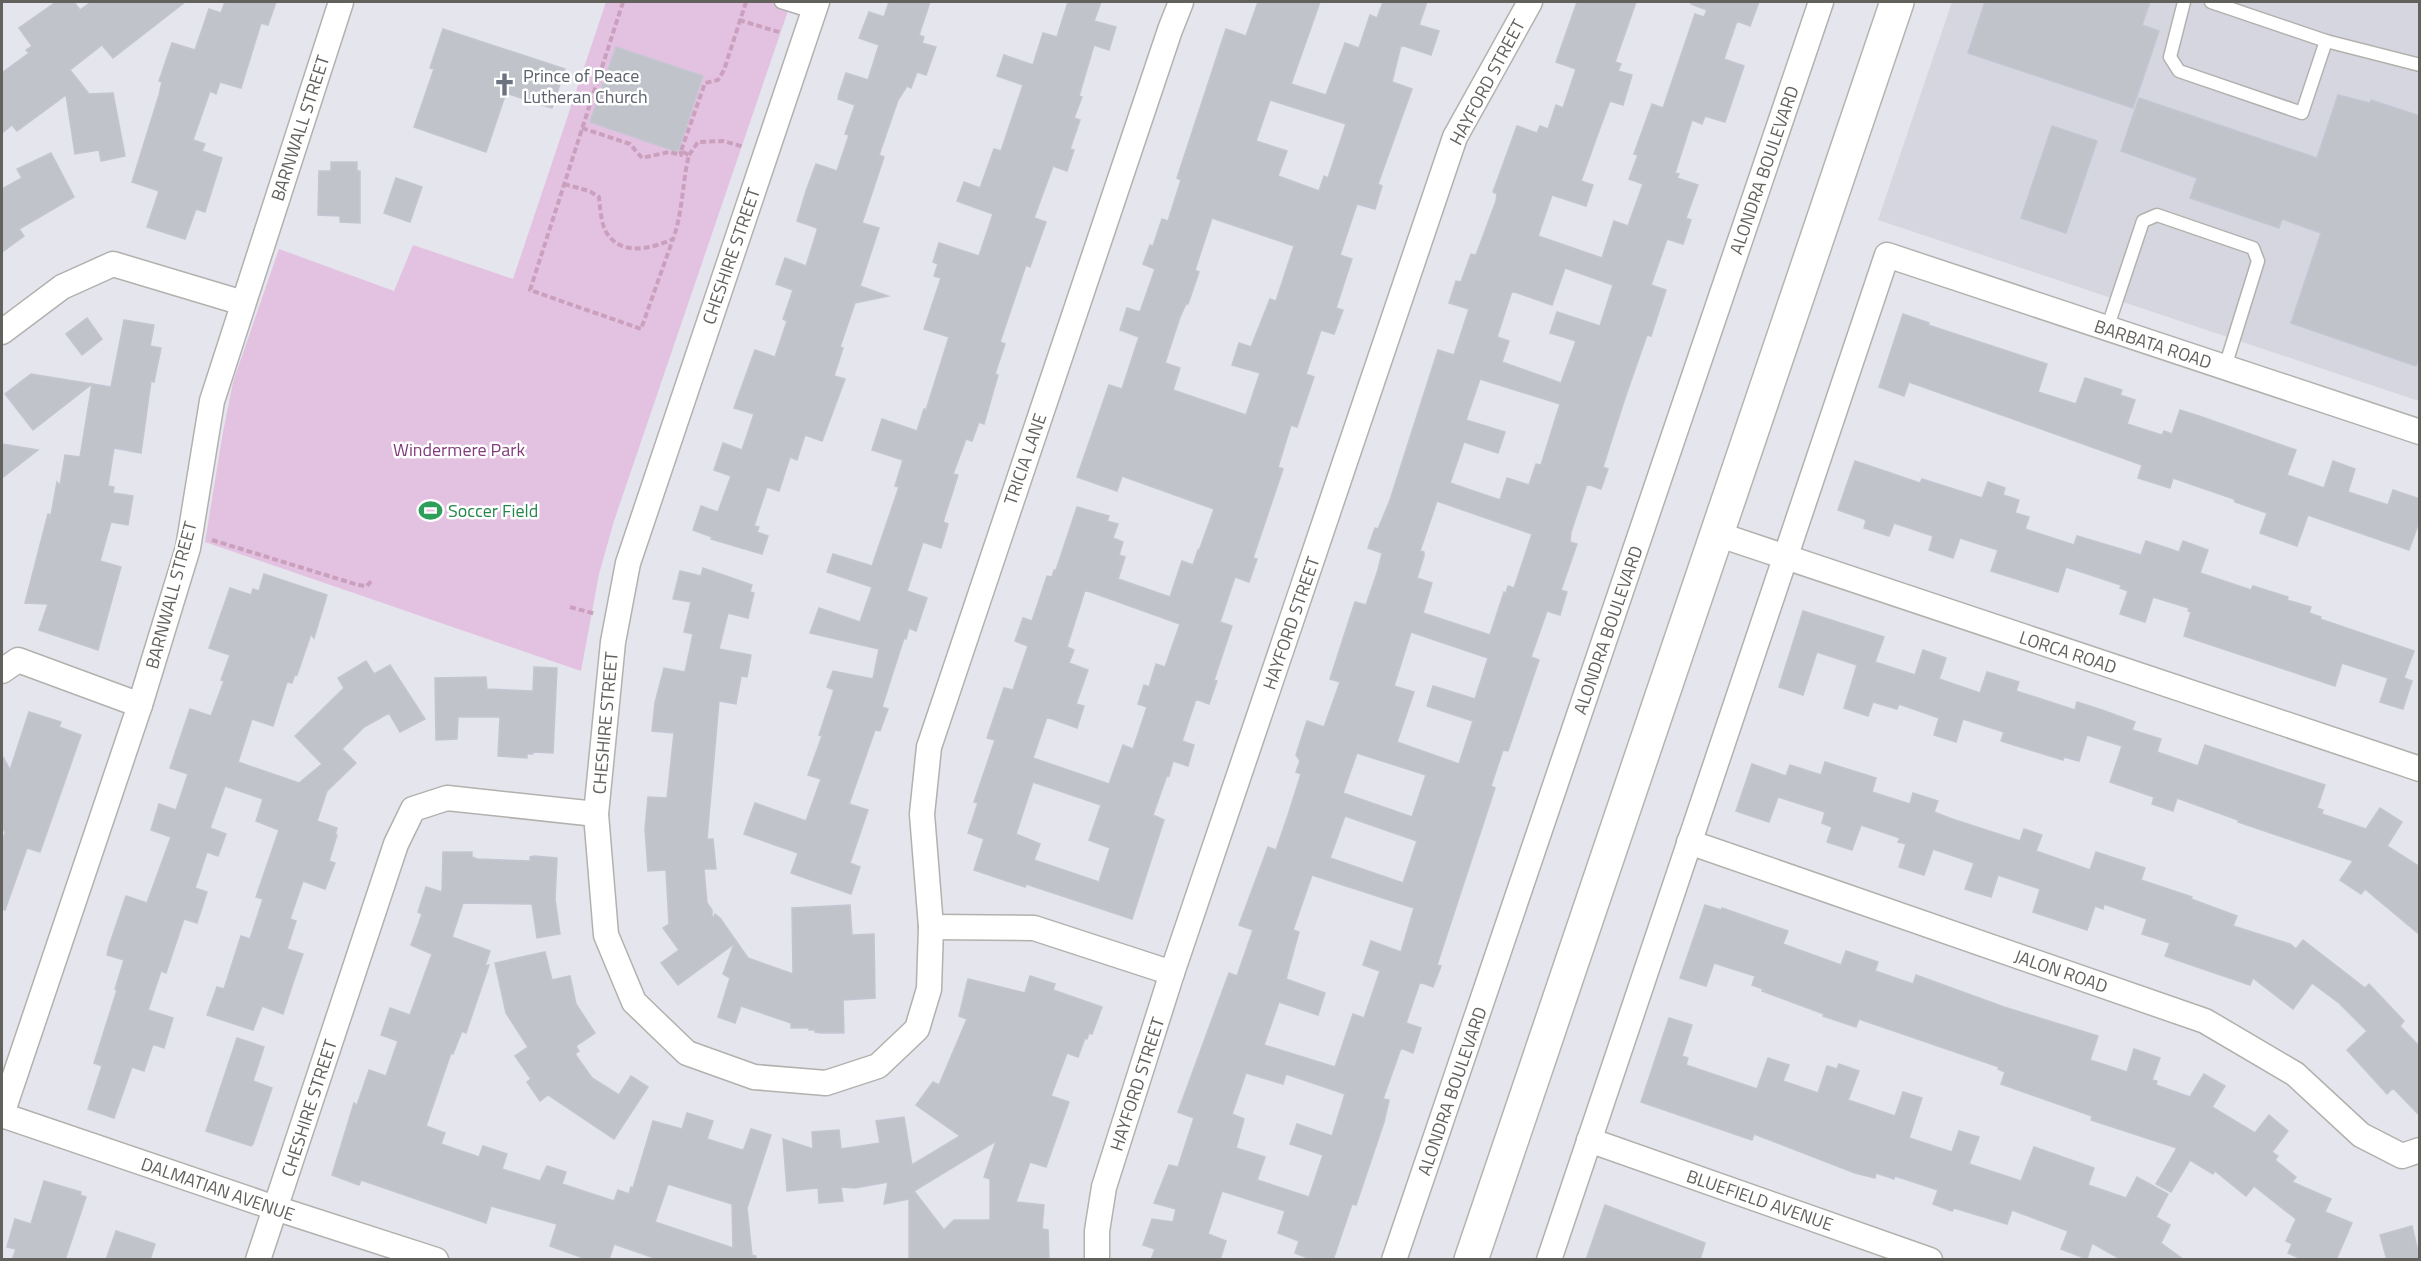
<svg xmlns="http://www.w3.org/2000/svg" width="2421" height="1261" viewBox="0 0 2421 1261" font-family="'Titillium Web',sans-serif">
<rect width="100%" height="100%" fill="#e4e5ed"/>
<polygon fill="#d5d6e0" points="1952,2 2419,2 2419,401 1878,220"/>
<polygon fill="#e3c2e1" points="606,2 791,2 614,521 599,574 581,671 205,542 223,432 233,382 279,249 394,291 413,245 513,279"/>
<g fill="#c0c3c9" stroke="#c3c6d2" stroke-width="1.5" fill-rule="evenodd">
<polygon points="56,2 74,2 80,10 91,2 185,2 113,58 102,45 70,70 89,94 113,93 125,156 101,161 99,150 75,154 66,95 17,131 12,125 2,133 2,73 29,53 26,50 32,46 19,28"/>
<polygon points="225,2 276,2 268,25 261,23 241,88 220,82 216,94 210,91 193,140 205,144 202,151 222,158 205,212 196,209 185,239 147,227 159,191 132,182 159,95 162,82 159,81 172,43 195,50 209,9 221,13"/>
<polygon points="889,2 930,2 919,35 924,37 922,43 936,47 926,75 917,72 911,88 907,86 898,100 879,155 884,157 862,223 879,228 860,286 888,296 855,303 840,347 843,348 834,376 845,379 822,441 805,435 797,460 790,457 779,491 767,487 754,526 759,527 757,532 768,536 762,554 711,539 712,537 693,530 701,506 718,512 731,476 714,470 723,443 742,450 754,414 734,408 755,350 775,357 787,321 783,319 793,290 776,284 785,258 806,266 817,231 817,228 797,221 806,191 816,164 837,171 849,135 845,134 855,105 838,99 839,94 846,73 868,80 879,45 859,38 869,12 884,17"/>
<polygon points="1068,2 1101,2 1094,21 1116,27 1109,50 1094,45 1079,96 1082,97 1074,118 1080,120 1070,149 1074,150 1067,171 1053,166 1034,218 1046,222 1030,267 1026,265 1000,342 1005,344 995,374 998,375 984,424 979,422 972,441 966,439 953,474 958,475 943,522 948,524 941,548 923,542 907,591 927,598 916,631 909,628 906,639 904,638 882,707 888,709 880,731 875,730 849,804 868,810 850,863 860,867 851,894 791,873 798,853 744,834 755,803 806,821 821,779 808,775 822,736 819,735 834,690 827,687 833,671 873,679 879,649 810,633 819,608 860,622 872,587 827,572 833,554 872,566 899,487 895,486 903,460 872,450 882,419 917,431 924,409 926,410 949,337 924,329 941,278 934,276 938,264 933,262 939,243 979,256 993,214 957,201 964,182 980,188 994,149 1001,151 1023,85 997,76 1004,55 1033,65 1043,33 1057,37"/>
<path d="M1258,2H1320L1291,84L1326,95L1345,43L1359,48L1370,15L1377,18L1383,2H1427L1419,25L1439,31L1431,55L1401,45L1392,82L1412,89L1378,184L1382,186L1375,209L1357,204L1340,255L1352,259L1336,308L1343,310L1334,334L1321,330L1306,374L1314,377L1297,427L1291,425L1278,467L1283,469L1253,558L1257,559L1249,582L1235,577L1220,622L1232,626L1214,680L1217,681L1209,704L1196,699L1182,741L1194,745L1188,766L1173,761L1169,776L1167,775L1153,815L1164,820L1132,919L1026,884L1025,887L974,870L984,839L968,833L978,803L974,802L995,740L987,738L1004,688L1013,690L1028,646L1015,641L1023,618L1032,621L1047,576L1052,577L1054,570H1056L1077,507L1109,516L1107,521L1118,524L1113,538L1123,542L1119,555L1125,557L1118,579L1170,597L1182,561L1193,565L1198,550L1199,551L1214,509L1122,476L1117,491L1077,477L1109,385L1122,389L1139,337L1120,330L1127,308L1140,312L1155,269L1143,264L1150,245L1153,246L1162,219L1168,221L1181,180L1177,178L1226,29L1246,36ZM1270,100L1346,124L1328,178L1324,176L1319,191L1278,176L1287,151L1256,141ZM1212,218L1294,246L1276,301L1270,299L1251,347L1239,343L1232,365L1260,373L1246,415L1173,390L1180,368L1165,363L1180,317L1186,304H1188L1199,272L1195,270ZM1085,590L1180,624L1165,667L1156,664L1149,687L1144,685L1138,704L1147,707L1133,749L1123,745L1109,784L1033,758L1047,717L1077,728L1084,706L1076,704L1088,670L1069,663L1074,650L1067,647ZM1033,782L1101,805L1089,840L1110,848L1099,882L1034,860L1040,844L1016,834Z"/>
<path d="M1577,2H1636L1615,62L1621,64L1618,71L1632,75L1623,105L1610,101L1600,128L1581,181L1593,185L1586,206L1552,195L1538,236L1602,258L1614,221L1628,226L1643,184L1629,179L1638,155L1634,154L1652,104L1663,108L1695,14L1704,17L1707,10L1691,4V2H1759L1750,26L1737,21L1724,59L1744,66L1725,122L1705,116L1702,124L1692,120L1675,173L1679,174L1677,178L1698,185L1686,218L1691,220L1683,244L1667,239L1651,285L1666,290L1651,336L1647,335L1625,398L1603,467L1608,469L1601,489L1587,484L1571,532L1570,542L1577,544L1561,590L1567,592L1560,615L1547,611L1531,657L1539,660L1508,751L1503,750L1491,786L1495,788L1437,965L1441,966L1433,987L1420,982L1406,1023L1421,1028L1413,1053L1401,1048L1383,1099L1389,1100L1384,1122L1356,1205L1352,1204L1333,1260H1313L1295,1253L1299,1241L1278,1233L1285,1211L1222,1191L1208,1234L1226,1241L1220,1260H1151L1155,1249L1143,1245L1152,1219L1173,1222L1176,1209L1154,1203L1169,1165L1178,1167L1194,1118L1178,1112L1229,973L1237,976L1253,930L1239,925L1268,847L1276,850L1288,815L1301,774L1296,772L1300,761L1296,755L1307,721L1324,727L1340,682L1330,679L1355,602L1366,605L1378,570L1382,553L1368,548L1375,528L1378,529L1390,500L1438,350L1454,355L1469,309L1449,303L1456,281L1461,282L1471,254L1476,255L1496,201L1497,194L1493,192L1517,126L1537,133L1540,126L1548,129L1556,105L1563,108L1576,69L1556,62ZM1565,268L1613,285L1600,326L1557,312L1550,333L1576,341L1561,383L1502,362L1509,341L1497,337L1512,291L1552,305ZM1480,379L1560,404L1541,465L1536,464L1529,485L1507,478L1500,500L1450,483L1464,442L1498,453L1505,432L1466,420ZM1437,501L1532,534L1514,588L1508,586L1506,593L1504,592L1490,635L1423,613L1432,583L1417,578L1424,556V552L1420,551ZM1411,632L1488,658L1475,699L1433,686L1427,706L1473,721L1459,764L1397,742L1414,692L1394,686ZM1357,753L1426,775L1412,817L1343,793ZM1345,816L1417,841L1403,883L1330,858ZM1312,875L1414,908L1401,952L1371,941L1363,965L1380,971L1364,1018L1353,1014L1335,1067L1264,1045L1279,1002L1318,1015L1325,993L1286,979L1299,932L1293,930ZM1246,1073L1283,1084L1286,1074L1345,1094L1332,1136L1297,1124L1290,1144L1323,1155L1309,1197L1257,1180L1265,1157L1236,1148L1244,1119L1232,1114Z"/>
<polygon points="1985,2 2150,2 2142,25 2159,31 2133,108 1968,53"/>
<polygon points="443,29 565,69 552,108 506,93 486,152 414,127 434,69 430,68"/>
<polygon points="616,47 703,76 678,152 590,122"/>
<polygon points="2338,95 2370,103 2371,100 2420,116 2420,355 2416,366 2291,323 2321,233 2282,219 2279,228 2190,198 2197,178 2121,151 2139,98 2317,158"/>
<polygon points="2052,126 2097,141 2066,233 2021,218"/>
<polygon points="51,153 74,197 19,229 24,236 2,252 2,189 22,178 17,169"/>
<polygon points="331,162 357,162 357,171 360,171 360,223 340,222 340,216 318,215 319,171 331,171"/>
<polygon points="396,178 422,187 410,222 384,213"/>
<polygon points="1903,314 1929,323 1928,325 2047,364 2038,392 2076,404 2085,378 2122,390 2120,395 2135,400 2127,424 2162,435 2164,431 2172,434 2180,410 2202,417 2296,450 2287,475 2324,488 2333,461 2355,469 2348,492 2388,505 2393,490 2420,499 2420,519 2409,550 2308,515 2297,546 2260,533 2267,513 2235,502 2234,499 2173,478 2170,488 2138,478 2142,465 1909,382 1904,396 1879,387"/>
<polygon points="87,318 102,339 82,355 66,334"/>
<polygon points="124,320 154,325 150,346 161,348 154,382 151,381 141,453 114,448 108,486 114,487 113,493 133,496 128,525 111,522 100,561 121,567 98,650 39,630 48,604 25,603 48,514 51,515 57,482 60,485 65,455 80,457 92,384 33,430 5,394 31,374 111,387"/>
<polygon points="2,444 38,450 2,478"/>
<polygon points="1855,461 1920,483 1922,479 1982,498 1988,482 2005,488 2003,495 2019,500 2015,513 2029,517 2025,529 2074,545 2077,536 2141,555 2146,541 2179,552 2183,541 2208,550 2200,573 2251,590 2253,586 2288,597 2287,600 2311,607 2309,613 2321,617 2320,619 2414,651 2404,678 2412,681 2403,709 2380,702 2388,678 2342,663 2335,686 2184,636 2191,612 2188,611 2189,608 2153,597 2145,622 2120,614 2128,591 2120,588 2121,585 2066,567 2058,592 1991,571 1998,550 1960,538 1953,558 1929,550 1933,536 1894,523 1889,536 1864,528 1866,521 1864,519 1838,510"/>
<polygon points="703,568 752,585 750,592 754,593 748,618 728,613 719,649 751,655 747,677 741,676 736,704 719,701 707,839 713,839 716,869 704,869 707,903 712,910 712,916 714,917 715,914 720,918 748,958 793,974 792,908 850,905 852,935 874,934 875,998 843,1000 844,1033 821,1033 815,1032 815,1030 809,1030 809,1028 791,1028 791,1023 741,1006 735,1023 718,1017 730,978 723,974 734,944 678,985 661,963 679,950 663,928 669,924 666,870 648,871 645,829 648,797 667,798 674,733 652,731 655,703 664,668 685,672 693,634 684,632 691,602 673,599 680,571 701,576"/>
<polygon points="264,574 327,595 314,638 311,634 297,675 295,674 292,683 287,682 273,726 252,719 238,762 299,783 322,764 295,736 344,688 338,678 366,661 374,674 390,665 425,719 400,732 389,713 364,727 342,749 356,763 327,791 317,821 337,828 335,835 337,835 329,861 335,863 325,889 303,881 290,919 296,921 287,949 303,954 294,980 283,1014 262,1006 253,1030 207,1015 217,987 224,989 241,936 250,939 263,899 256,897 279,830 256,821 263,799 225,786 210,828 226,834 218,856 207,852 195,888 207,892 197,923 184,919 166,973 161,971 148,1010 173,1018 164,1048 153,1044 144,1071 132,1067 114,1118 88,1109 102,1066 94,1063 117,990 115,989 124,960 107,955 109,946 126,896 147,903 171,837 151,830 159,804 176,810 188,774 170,768 190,709 211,716 224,681 221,680 230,655 209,648 230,588 251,595 253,589 259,591"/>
<polygon points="1803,611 1884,637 1875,662 1915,675 1923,650 1946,658 1939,679 1980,693 1987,672 2019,682 2016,691 2075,710 2077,702 2102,710 2135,722 2132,730 2161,739 2157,752 2198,766 2205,745 2325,785 2317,808 2323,810 2322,814 2366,829 2380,808 2402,822 2387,846 2420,867 2420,935 2365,889 2361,894 2340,880 2353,861 2238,822 2238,820 2177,798 2173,811 2152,804 2154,797 2110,782 2122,746 2087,735 2079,761 2064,757 2063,760 2001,741 2004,732 1963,719 1956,742 1934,735 1939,718 1899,704 1897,709 1873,702 1868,716 1844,708 1857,665 1817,652 1803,695 1779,687"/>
<polygon points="534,667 557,668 553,753 533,752 533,754 527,754 527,758 498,756 500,717 458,717 457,739 436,740 435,678 486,677 487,689 533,691"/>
<polygon points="29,712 61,722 59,727 81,735 40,852 27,848 5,910 2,909 2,843 5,832 2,827 2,755 10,770"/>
<polygon points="1825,762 1876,778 1872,792 1910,804 1913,793 1938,801 1934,812 1952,819 2020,841 2024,829 2042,835 2036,851 2090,870 2096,852 2145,868 2141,880 2192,897 2191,899 2237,916 2233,926 2290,944 2296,949 2303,940 2365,988 2369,984 2404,1021 2400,1026 2420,1047 2420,1116 2393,1088 2387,1094 2347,1050 2367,1031 2339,1003 2312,983 2293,1009 2253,978 2250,985 2165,956 2170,943 2142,934 2147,919 2104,904 2103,909 2095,906 2087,930 2033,912 2040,889 1998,875 1991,897 1965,889 1974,863 1933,849 1924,875 1899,867 1906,844 1898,842 1900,838 1861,825 1852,850 1827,842 1832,827 1822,823 1825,812 1778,797 1769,822 1736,811 1752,764 1786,776 1790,765 1821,775"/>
<path d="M443,852H472V857L477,859L530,861V857L534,856L557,858L555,899L560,934L537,938L532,904L463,903L452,937L490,951L485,966L489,965L466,1033L462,1031L453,1054L451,1053L426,1126L445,1133L441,1144L479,1157L483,1146L507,1154L502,1169L540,1181L547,1166L566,1172L562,1184L614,1201L618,1190L629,1194L631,1187L633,1188L653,1121L682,1129L687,1113L713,1121L707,1139L742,1150L744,1149L751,1129L771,1135L747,1208L752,1255L756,1256V1260H660L614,1244L609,1260H589L550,1246L557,1224L491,1206L486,1223L361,1180L359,1185L332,1175L354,1103L357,1105L369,1070L386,1076L398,1041L381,1035L390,1008L410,1015L432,954L411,945L422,914L418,912L426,887L442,892ZM668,1184L732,1204L733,1248L655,1222Z"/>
<polygon points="1705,905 1721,910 1722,908 1788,931 1783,944 1841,965 1846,951 1878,962 1875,971 1913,984 1916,975 2004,1007 2098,1036 2090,1060 2127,1072 2134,1049 2160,1058 2152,1080 2157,1081 2156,1085 2190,1097 2204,1074 2225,1086 2212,1107 2255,1133 2269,1115 2288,1131 2272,1152 2278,1156 2275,1160 2296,1177 2292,1182 2331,1199 2325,1212 2352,1223 2336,1260 2304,1260 2288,1253 2292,1244 2286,1241 2296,1219 2254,1186 2246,1196 2215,1171 2213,1174 2190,1160 2171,1192 2156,1184 2177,1148 2091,1120 2092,1116 2001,1084 2005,1072 1998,1069 1999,1067 1859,1019 1856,1027 1823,1016 1824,1014 1762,991 1763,989 1752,985 1755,976 1714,963 1706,986 1680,978"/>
<polygon points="545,952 552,980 570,976 576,1004 595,1033 576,1046 579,1051 575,1054 592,1078 619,1095 631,1076 648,1087 614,1139 548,1095 540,1101 527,1082 531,1079 515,1056 528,1047 506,1013 495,963"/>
<path d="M1030,976L1055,984L1053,990L1102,1007L1092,1034L1089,1033L1087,1039L1085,1038L1078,1057L1067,1053L1051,1096L1069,1102L1046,1167L1030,1162L1016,1202L1044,1205L1042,1229L1048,1230L1049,1260H909V1199L884,1204L888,1182L855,1188L841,1187L843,1201L819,1203L818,1188L787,1191L783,1139L813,1149L812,1132L839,1130L841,1149L880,1143L876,1121L904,1117L912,1165L960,1136L916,1105L933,1082L939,1085L967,1019L959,1016L968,979L1025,993ZM996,1141L984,1177L990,1179V1220H954L944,1230L914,1191Z"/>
<polygon points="1669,1018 1692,1025 1682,1056 1688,1058 1686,1065 1757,1089 1768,1058 1789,1065 1783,1081 1818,1093 1827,1066 1837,1069 1839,1064 1859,1071 1848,1100 1895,1116 1903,1092 1922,1098 1909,1138 1952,1152 1959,1131 1979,1137 1969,1164 2021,1181 2034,1147 2094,1168 2088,1185 2126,1198 2137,1177 2168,1194 2156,1217 2170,1225 2161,1243 2184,1260 2122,1260 2092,1243 2087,1259 2061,1249 2068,1231 2012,1210 2007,1224 1954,1208 1952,1211 1933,1204 1938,1190 1895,1176 1894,1179 1876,1173 1875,1178 1855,1173 1754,1134 1752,1140 1641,1102"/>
<polygon points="237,1038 264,1047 253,1081 272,1088 253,1144 251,1146 206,1131"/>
<polygon points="44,1181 81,1192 80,1195 86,1197 65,1260 12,1260 16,1249 7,1247 15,1219 31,1224"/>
<polygon points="1605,1205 1705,1243 1700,1260 1586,1260"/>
<polygon points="2412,1226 2420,1260 2387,1260 2380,1235"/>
<polygon points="116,1231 155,1244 150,1260 106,1260"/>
</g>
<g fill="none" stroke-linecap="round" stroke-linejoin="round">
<defs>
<g id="lane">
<polyline points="781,2 813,12"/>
<polyline points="2184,2 2170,57 2179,71 2302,113 2326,41 2211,2"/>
<polyline points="2326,41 2420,65"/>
<polyline points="2107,329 2143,221 2157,215 2253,248 2258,261 2225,367"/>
</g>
<g id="street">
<polyline points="817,2 628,563 613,642 596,814 606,935 634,1002 687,1053 754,1077 826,1083 878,1066 917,1029 929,989 931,927 922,814 929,747 1170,30 1181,2"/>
<polyline points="2,332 62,287 113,264 243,303"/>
<polyline points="1717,534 2420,769"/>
<polyline points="2,671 18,660 140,705"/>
<polyline points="1689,842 2205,1021 2295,1074 2361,1135 2402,1156 2420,1150"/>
<polyline points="931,927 1034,928 1172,973"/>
<polyline points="2,1114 140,705 188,548 212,401 341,2"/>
<polyline points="2,1115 275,1208 436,1260"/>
<polyline points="1589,1140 1930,1260"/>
<polyline points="258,1260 396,844 413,809 447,798 596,814"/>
<polyline points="1097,1260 1097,1231 1104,1187 1172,973 1455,137 1530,2"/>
<polyline points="1394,1260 1821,2"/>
<polyline points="1549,1260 1887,255 2420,432"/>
</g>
<polyline id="secondary" points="1471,1260 1897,2"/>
</defs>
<use href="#lane" stroke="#b3b1ad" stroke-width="15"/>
<use href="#street" stroke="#b3b1ad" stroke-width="27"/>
<use href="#secondary" stroke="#b6b4ae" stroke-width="36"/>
<g stroke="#cba0bd" stroke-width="4" stroke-dasharray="6 3" stroke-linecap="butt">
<polyline points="623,2 530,290 641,329 673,239"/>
<polyline points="739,20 782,33"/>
<polyline points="582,128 630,144 642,158 669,152 681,155 681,151"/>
<polyline points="689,155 698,142 723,141 744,147"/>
<path d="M564,184L589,191L599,197C600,207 601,221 605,230C619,257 651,249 673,239C683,212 682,183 689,155L681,151L705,83L718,80L724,70L746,2"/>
<polyline points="212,540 358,585 367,586 372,580"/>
<polyline points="570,607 596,614"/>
</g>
<use href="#lane" stroke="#fff" stroke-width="12"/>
<use href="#street" stroke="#fff" stroke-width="24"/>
<use href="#secondary" stroke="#fff" stroke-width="33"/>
</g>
<defs>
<symbol id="church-bare" viewBox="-9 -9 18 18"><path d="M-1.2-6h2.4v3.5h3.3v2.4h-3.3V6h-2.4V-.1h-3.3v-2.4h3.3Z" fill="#6b7280" stroke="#fff" stroke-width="2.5" paint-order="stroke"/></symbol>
<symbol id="stadium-bare" viewBox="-9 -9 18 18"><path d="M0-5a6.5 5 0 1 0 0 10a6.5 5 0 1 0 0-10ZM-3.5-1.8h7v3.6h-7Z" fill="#2e9e5b" stroke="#fff" stroke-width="2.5" paint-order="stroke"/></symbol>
</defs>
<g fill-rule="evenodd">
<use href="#church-bare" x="488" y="68" width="33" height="33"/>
<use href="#stadium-bare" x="414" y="494" width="33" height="33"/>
</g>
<g text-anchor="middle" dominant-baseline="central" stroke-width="5" stroke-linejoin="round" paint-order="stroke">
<g font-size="18" fill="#5b616d" stroke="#fff" text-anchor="start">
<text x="523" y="75">Prince of Peace<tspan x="523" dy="21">Lutheran Church</tspan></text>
</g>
<g font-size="18" fill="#63615c" stroke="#fff">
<text transform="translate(1487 82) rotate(-62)">HAYFORD STREET</text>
<text transform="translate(300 128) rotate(-72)">BARNWALL STREET</text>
<text transform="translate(1764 170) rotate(-71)">ALONDRA BOULEVARD</text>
<text transform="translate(731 256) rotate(-71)">CHESHIRE STREET</text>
<text transform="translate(2153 344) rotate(18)">BARBATA ROAD</text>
<text transform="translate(1025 459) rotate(-71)">TRICIA LANE</text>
<text transform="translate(171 595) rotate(-75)">BARNWALL STREET</text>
<text transform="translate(1291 623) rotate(-71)">HAYFORD STREET</text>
<text transform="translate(1608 630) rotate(-71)">ALONDRA BOULEVARD</text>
<text transform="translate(2068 652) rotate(18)">LORCA ROAD</text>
<text transform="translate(605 723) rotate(-85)">CHESHIRE STREET</text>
<text transform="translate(2061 971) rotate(19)">JALON ROAD</text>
<text transform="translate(1137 1084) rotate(-72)">HAYFORD STREET</text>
<text transform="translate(1452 1091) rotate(-71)">ALONDRA BOULEVARD</text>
<text transform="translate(309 1108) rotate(-72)">CHESHIRE STREET</text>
<text transform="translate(218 1189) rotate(19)">DALMATIAN AVENUE</text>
<text transform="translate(1760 1200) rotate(19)">BLUEFIELD AVENUE</text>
</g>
<g font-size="18" fill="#833c7b" stroke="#fff">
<text x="459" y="449">Windermere Park</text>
</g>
<g font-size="18" fill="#27864d" stroke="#fff" text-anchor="start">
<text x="448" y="510">Soccer Field</text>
</g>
</g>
<rect width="2421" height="1261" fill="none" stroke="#63615c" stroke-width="6"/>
</svg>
